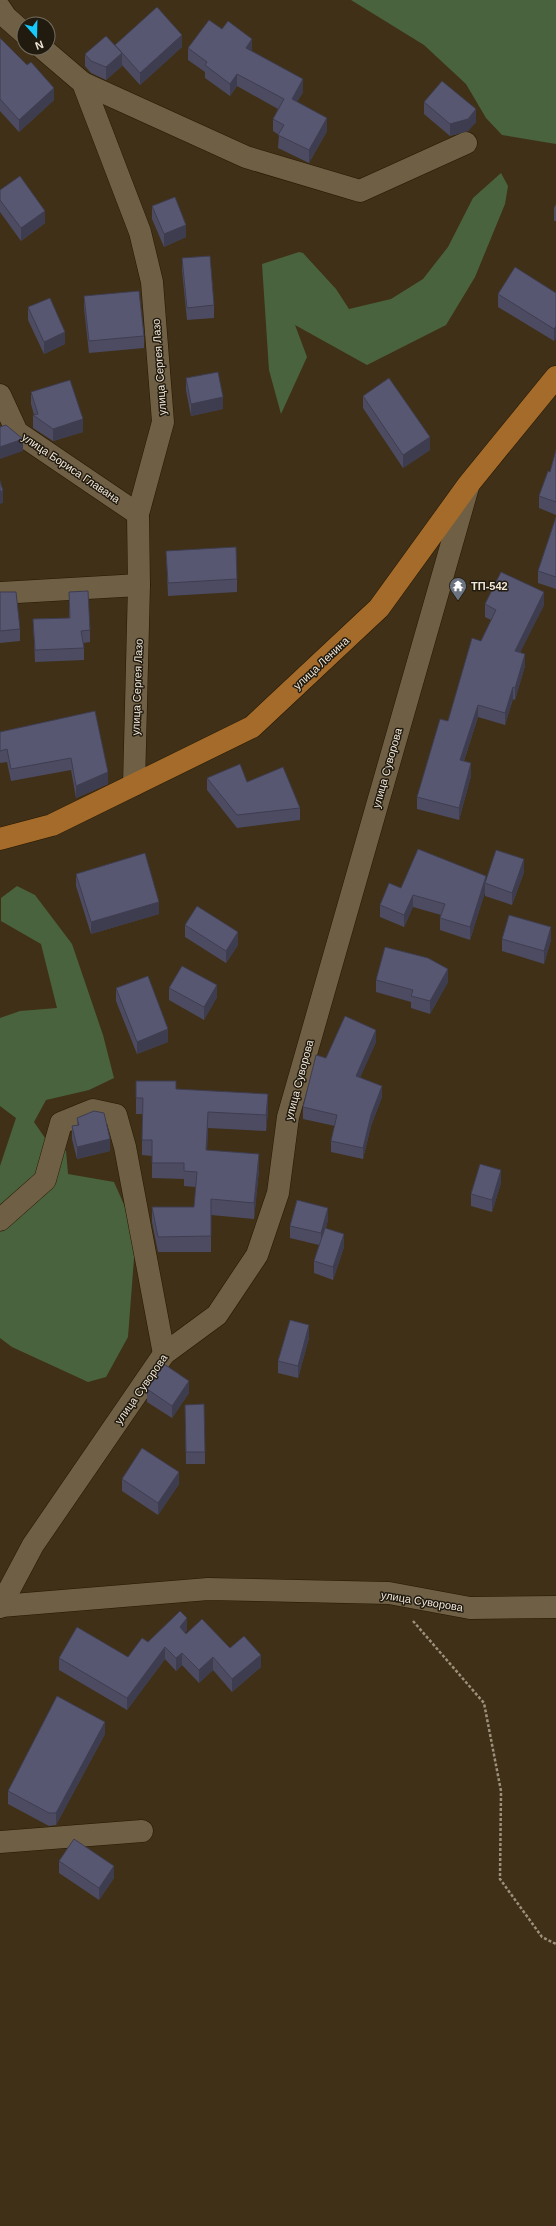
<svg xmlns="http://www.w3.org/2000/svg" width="556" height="2226" viewBox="0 0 556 2226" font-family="Helvetica,sans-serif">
<rect width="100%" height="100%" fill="#3f3017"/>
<g fill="#4a633f">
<polygon points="351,0 556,0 556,144 502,135 486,118 466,84 424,45"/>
<polygon points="501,173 508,186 505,204 475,277 446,325 367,365 295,325 307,357 281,414 269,370 262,264 299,252 303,253 336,289 349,309 391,299 423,279 448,247 473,198"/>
<polygon points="17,886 35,895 72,944 103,1035 114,1078 89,1090 46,1100 34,1122 45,1138 66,1151 68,1174 114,1182 136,1232 128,1337 106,1377 88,1382 12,1347 0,1338 0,1166 16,1118 0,1106 0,1018 20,1011 57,1008 41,944 1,921 1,898"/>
</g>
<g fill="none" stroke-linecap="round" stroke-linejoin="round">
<defs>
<g id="minor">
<polyline points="0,8 6,17 24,33"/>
<polyline points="42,48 83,83 140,232 152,282 163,422 138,514 139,585 134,785"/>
<polyline points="83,83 246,157 360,191 466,143"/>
<polyline points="0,395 17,432 138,514"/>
<polyline points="0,593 139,585"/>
<polyline points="0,1220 45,1180 61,1123 93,1110 116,1115 125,1147 164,1354"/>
<polyline points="1,1606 208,1589 389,1593 470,1608 556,1607"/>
<polyline points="0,1607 33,1545 164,1354 217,1315 257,1255 278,1193 288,1117 468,487"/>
<polyline points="0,1842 142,1831"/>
</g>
<polyline id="major" points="0,839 52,825 252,727 379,608 468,485 556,377"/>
</defs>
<use href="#minor" stroke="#261801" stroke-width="23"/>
<use href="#major" stroke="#261801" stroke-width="23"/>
<polyline stroke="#9d917d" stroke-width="2.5" stroke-dasharray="3 2" stroke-linecap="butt" points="413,1621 484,1703 501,1791 500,1879 542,1937 556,1944"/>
<use href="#minor" stroke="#6f5f45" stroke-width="22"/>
<use href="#major" stroke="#a46b2b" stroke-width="22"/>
</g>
<g fill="#4c4b62">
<polygon points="0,38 54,100 19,132 0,111"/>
<polygon points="115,45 182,47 140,85 122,65 122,66 106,80 91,73 85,66 85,54 115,46"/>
<polygon points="188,48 252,51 303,92 297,102 327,131 309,163 278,148 279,135 273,131 273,119 278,109 237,86 230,96 205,78 205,72 188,60"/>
<polygon points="424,102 476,122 468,131 450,136 424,114"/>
<polygon points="0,190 45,223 21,241 0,212"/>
<polygon points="556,204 556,221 554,221 554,208"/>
<polygon points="152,206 186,237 164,247 152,219"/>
<polygon points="182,258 214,305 214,318 187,320 182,270"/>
<polygon points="556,293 556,338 554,341 498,307 498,294"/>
<polygon points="84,296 144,336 144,348 89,353 84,308"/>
<polygon points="28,307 65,344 44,354 28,320"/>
<polygon points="186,378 223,409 191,416 186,390"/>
<polygon points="31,392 83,432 53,441 33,428 33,415 34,415 31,404"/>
<polygon points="363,396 430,450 403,468 363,408"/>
<polygon points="556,450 556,515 539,508 539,496 550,472"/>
<polygon points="556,517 556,589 538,583 538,571"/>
<polygon points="166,551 237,579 237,592 168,596"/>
<polygon points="0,592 20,629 20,641 0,643"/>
<polygon points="69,592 90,630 90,642 83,643 84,648 84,660 35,662 33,619 69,618"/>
<polygon points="485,604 544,605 520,652 525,666 515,700 513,699 505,725 478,717 464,761 471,776 459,820 417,809 417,797 481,641 491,620 485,617"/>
<polygon points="95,711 108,784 76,798 71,770 11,781 7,762 0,763 0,732"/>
<polygon points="207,778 247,782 300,808 300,820 237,828 207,790"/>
<polygon points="524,872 512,905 485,896 485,892 470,940 440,930 440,918 441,915 413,907 404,927 380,917 380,905 401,888 486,880"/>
<polygon points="76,874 159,914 91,934 76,886"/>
<polygon points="185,925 238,945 226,963 185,937"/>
<polygon points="502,939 551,940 544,964 502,951"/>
<polygon points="376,980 448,982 430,1014 411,1008 411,1002 376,992"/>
<polygon points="116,988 168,1042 137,1054 116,1001"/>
<polygon points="169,988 217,997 204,1020 169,1000"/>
<polygon points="376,1042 360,1077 382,1097 371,1126 363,1159 331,1152 331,1141 335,1126 303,1119 303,1107 326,1058"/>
<polygon points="136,1081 176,1089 268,1110 266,1131 208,1128 207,1150 259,1170 254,1219 211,1215 211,1252 158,1252 152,1222 152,1207 194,1207 196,1187 184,1186 184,1179 152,1178 152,1156 142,1155 142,1114 136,1114"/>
<polygon points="77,1118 110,1151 77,1159 72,1139 72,1126 77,1125"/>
<polygon points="501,1183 492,1212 471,1206 471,1194"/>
<polygon points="328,1220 326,1228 344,1247 333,1280 314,1273 314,1261 319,1245 290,1238 290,1226"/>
<polygon points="309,1338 298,1378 278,1373 278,1361"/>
<polygon points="147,1389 189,1393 172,1418 147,1402"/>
<polygon points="185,1405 205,1452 205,1464 186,1464"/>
<polygon points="122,1479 179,1484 158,1515 122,1491"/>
<polygon points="187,1630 185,1633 186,1634 230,1648 261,1667 232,1692 213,1670 199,1683 182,1665 176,1671 165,1659 127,1710 59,1670 59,1658 128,1657 148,1642"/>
<polygon points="105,1734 56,1825 49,1826 8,1804 8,1791"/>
<polygon points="59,1861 114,1878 99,1900 59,1873"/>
</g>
<g fill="#3e3d50">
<polygon points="182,35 182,47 140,85 140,73"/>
<polygon points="252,39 252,51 246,48"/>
<polygon points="122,53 122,66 106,80 106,67"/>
<polygon points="237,74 237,86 230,96 230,84"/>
<polygon points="303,79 303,92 292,111 292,99"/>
<polygon points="54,88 54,100 19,132 19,120"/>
<polygon points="476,109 476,122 468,131 450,136 450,124"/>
<polygon points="327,118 327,131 309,163 309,150"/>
<polygon points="45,211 45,223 21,241 21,228"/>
<polygon points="186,225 186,237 164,247 164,234"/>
<polygon points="556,326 556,338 554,341 554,329"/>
<polygon points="65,332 65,344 44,354 44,342"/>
<polygon points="223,397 223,409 191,416 191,404"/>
<polygon points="83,419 83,432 53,441 53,429"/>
<polygon points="430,437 430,450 403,468 403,455"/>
<polygon points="23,439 23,451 0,459 0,447"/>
<polygon points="0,491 3,491 3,503 0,504"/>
<polygon points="544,592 544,605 515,663 515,651"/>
<polygon points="525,654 525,666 515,700 515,688"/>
<polygon points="513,687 513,699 505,725 505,713"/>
<polygon points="478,705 478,717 460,773 460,760"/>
<polygon points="471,763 471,776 459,820 459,808"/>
<polygon points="108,772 108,784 76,798 76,786"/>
<polygon points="524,859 524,872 512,905 512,893"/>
<polygon points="486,876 486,884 485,883 485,892 470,940 470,927"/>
<polygon points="413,895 413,907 404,927 404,915"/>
<polygon points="159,902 159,914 91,934 91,922"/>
<polygon points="551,927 551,940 544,964 544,951"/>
<polygon points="238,932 238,945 226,963 226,951"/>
<polygon points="448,969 448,982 430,1014 430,1001"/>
<polygon points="217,985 217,997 204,1020 204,1007"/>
<polygon points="168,1029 168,1042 137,1054 137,1042"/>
<polygon points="376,1030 376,1042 356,1087 356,1076"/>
<polygon points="382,1086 382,1097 371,1126 363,1159 363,1148 371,1115"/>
<polygon points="268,1094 268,1110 266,1131 266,1115"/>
<polygon points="208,1112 208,1128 206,1166 206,1150"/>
<polygon points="110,1139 110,1151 77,1159 77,1147"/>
<polygon points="259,1154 259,1170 254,1219 254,1203"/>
<polygon points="501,1170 501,1183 492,1212 492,1200"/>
<polygon points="328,1208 328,1220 321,1246 321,1233"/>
<polygon points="344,1234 344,1247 333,1280 333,1267"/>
<polygon points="309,1325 309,1338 298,1378 298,1366"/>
<polygon points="189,1381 189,1393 172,1418 172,1406"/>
<polygon points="179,1472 179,1484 158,1515 158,1503"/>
<polygon points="187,1618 187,1630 180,1639 180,1627"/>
<polygon points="165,1647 165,1659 127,1710 127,1698"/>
<polygon points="182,1653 182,1665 176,1671 176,1658"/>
<polygon points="261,1655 261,1667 232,1692 232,1679"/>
<polygon points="213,1657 213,1670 199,1683 199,1670"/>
<polygon points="105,1722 105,1734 56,1825 56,1813"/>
<polygon points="114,1866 114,1878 99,1900 99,1888"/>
</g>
<g fill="#585772" stroke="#3e3d50">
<polygon points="157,7 182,35 140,73 115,45"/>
<polygon points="209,20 222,29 228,21 252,39 246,48 303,79 292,99 327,118 309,150 278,135 284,125 273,119 284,99 237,74 230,84 205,65 207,62 188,48"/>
<polygon points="106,36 122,53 106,67 91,61 85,54"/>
<polygon points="0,38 27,65 31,62 54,88 19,120 0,99"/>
<polygon points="442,81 476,109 468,119 450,124 424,102"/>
<polygon points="20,176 45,211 21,228 0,200 0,190"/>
<polygon points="175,197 186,225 164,234 152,206"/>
<polygon points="210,256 214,305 187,308 182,258"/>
<polygon points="515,267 556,293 556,326 554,329 498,294"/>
<polygon points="139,291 144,336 89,341 84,296"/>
<polygon points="50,298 65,332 44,342 28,307"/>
<polygon points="218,372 223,397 191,404 186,378"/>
<polygon points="389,378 430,437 403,455 363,396"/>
<polygon points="70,380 83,419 53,429 33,415 38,414 31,392"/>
<polygon points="6,425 23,439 0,447 0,427"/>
<polygon points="556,450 556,502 539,496 548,471 550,472"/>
<polygon points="0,481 3,491 0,491"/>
<polygon points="556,517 556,577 538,571"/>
<polygon points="236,547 237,579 168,583 166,551"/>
<polygon points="501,572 544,592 515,651 525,654 515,688 513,687 505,713 478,705 460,760 471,763 459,808 417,797 440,719 448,721 472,638 481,641 496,610 485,604"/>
<polygon points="88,591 90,630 81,631 84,648 35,650 33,619 70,618 69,592"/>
<polygon points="0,592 16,592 20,629 0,631"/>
<polygon points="95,711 108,772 76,786 71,758 11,769 7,749 0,751 0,732"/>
<polygon points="240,764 247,782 283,767 300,808 237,815 207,778"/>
<polygon points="418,849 486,876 470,927 440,918 445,904 413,895 404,915 380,905 389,883 401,888"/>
<polygon points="496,850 524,859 512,893 485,883"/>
<polygon points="145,853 159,902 91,922 76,874"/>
<polygon points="197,906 238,932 226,951 185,925"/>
<polygon points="509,915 551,927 544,951 502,939"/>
<polygon points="385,947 428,958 448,969 430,1001 411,996 413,990 376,980"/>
<polygon points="182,966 217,985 204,1007 169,988"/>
<polygon points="148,976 168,1029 137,1042 116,988"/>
<polygon points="345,1016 376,1030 356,1076 382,1086 371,1115 363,1148 331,1141 337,1115 303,1107 316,1055 326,1058"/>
<polygon points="136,1081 176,1081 176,1089 268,1094 266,1115 208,1112 206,1150 259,1154 254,1203 211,1199 211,1236 158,1237 152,1207 194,1207 197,1172 184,1171 184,1163 152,1163 152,1140 142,1140 143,1098 136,1098"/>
<polygon points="94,1111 104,1113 110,1139 77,1147 72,1126 79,1125 77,1118"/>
<polygon points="480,1164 501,1170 492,1200 471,1194"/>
<polygon points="297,1200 328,1208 321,1233 290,1226"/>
<polygon points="325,1228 344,1234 333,1267 314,1261"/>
<polygon points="290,1320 309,1325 298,1366 278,1361"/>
<polygon points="164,1364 189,1381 172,1406 147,1389"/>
<polygon points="204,1404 205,1452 186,1452 185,1405"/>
<polygon points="142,1448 179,1472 158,1503 122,1479"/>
<polygon points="180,1611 187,1618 180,1627 186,1634 202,1619 230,1648 244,1636 261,1655 232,1679 213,1657 199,1670 182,1653 176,1658 165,1647 127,1698 59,1658 77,1627 128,1657 142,1638 148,1642"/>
<polygon points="57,1696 105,1722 56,1813 49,1813 8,1791"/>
<polygon points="74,1839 114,1866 99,1888 59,1861"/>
</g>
<defs>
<symbol id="temple-pin" viewBox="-11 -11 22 30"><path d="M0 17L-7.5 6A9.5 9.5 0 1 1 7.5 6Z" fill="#6b7280" stroke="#201a0f"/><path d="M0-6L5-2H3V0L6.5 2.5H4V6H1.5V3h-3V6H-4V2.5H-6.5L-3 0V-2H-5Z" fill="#fff"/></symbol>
</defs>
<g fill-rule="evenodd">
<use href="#temple-pin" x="448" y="576" width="20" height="27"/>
</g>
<g text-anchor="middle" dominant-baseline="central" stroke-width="3" stroke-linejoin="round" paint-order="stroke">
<g font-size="11" fill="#f1e7d8" stroke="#201a0f">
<text transform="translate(159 367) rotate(-94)">улица Сергея Лазо</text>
<text transform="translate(71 468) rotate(34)">улица Бориса Главана</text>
<text transform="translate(321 663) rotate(-43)">улица Ленина</text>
<text transform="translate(137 687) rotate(-88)">улица Сергея Лазо</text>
<text transform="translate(387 768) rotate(-74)">улица Суворова</text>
<text transform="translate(299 1080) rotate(-75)">улица Суворова</text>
<text transform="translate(141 1389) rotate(-55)">улица Суворова</text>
<text transform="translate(422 1601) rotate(9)">улица Суворова</text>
</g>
<g font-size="11" font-weight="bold" fill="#f1e7d8" stroke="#201a0f" text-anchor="start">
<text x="471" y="586">ТП-542</text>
</g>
</g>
<g transform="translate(36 36) rotate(160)"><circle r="19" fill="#201a0f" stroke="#746c5f"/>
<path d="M0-3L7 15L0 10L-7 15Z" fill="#16cafb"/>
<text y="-6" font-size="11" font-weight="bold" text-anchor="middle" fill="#f1e7d8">N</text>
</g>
</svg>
